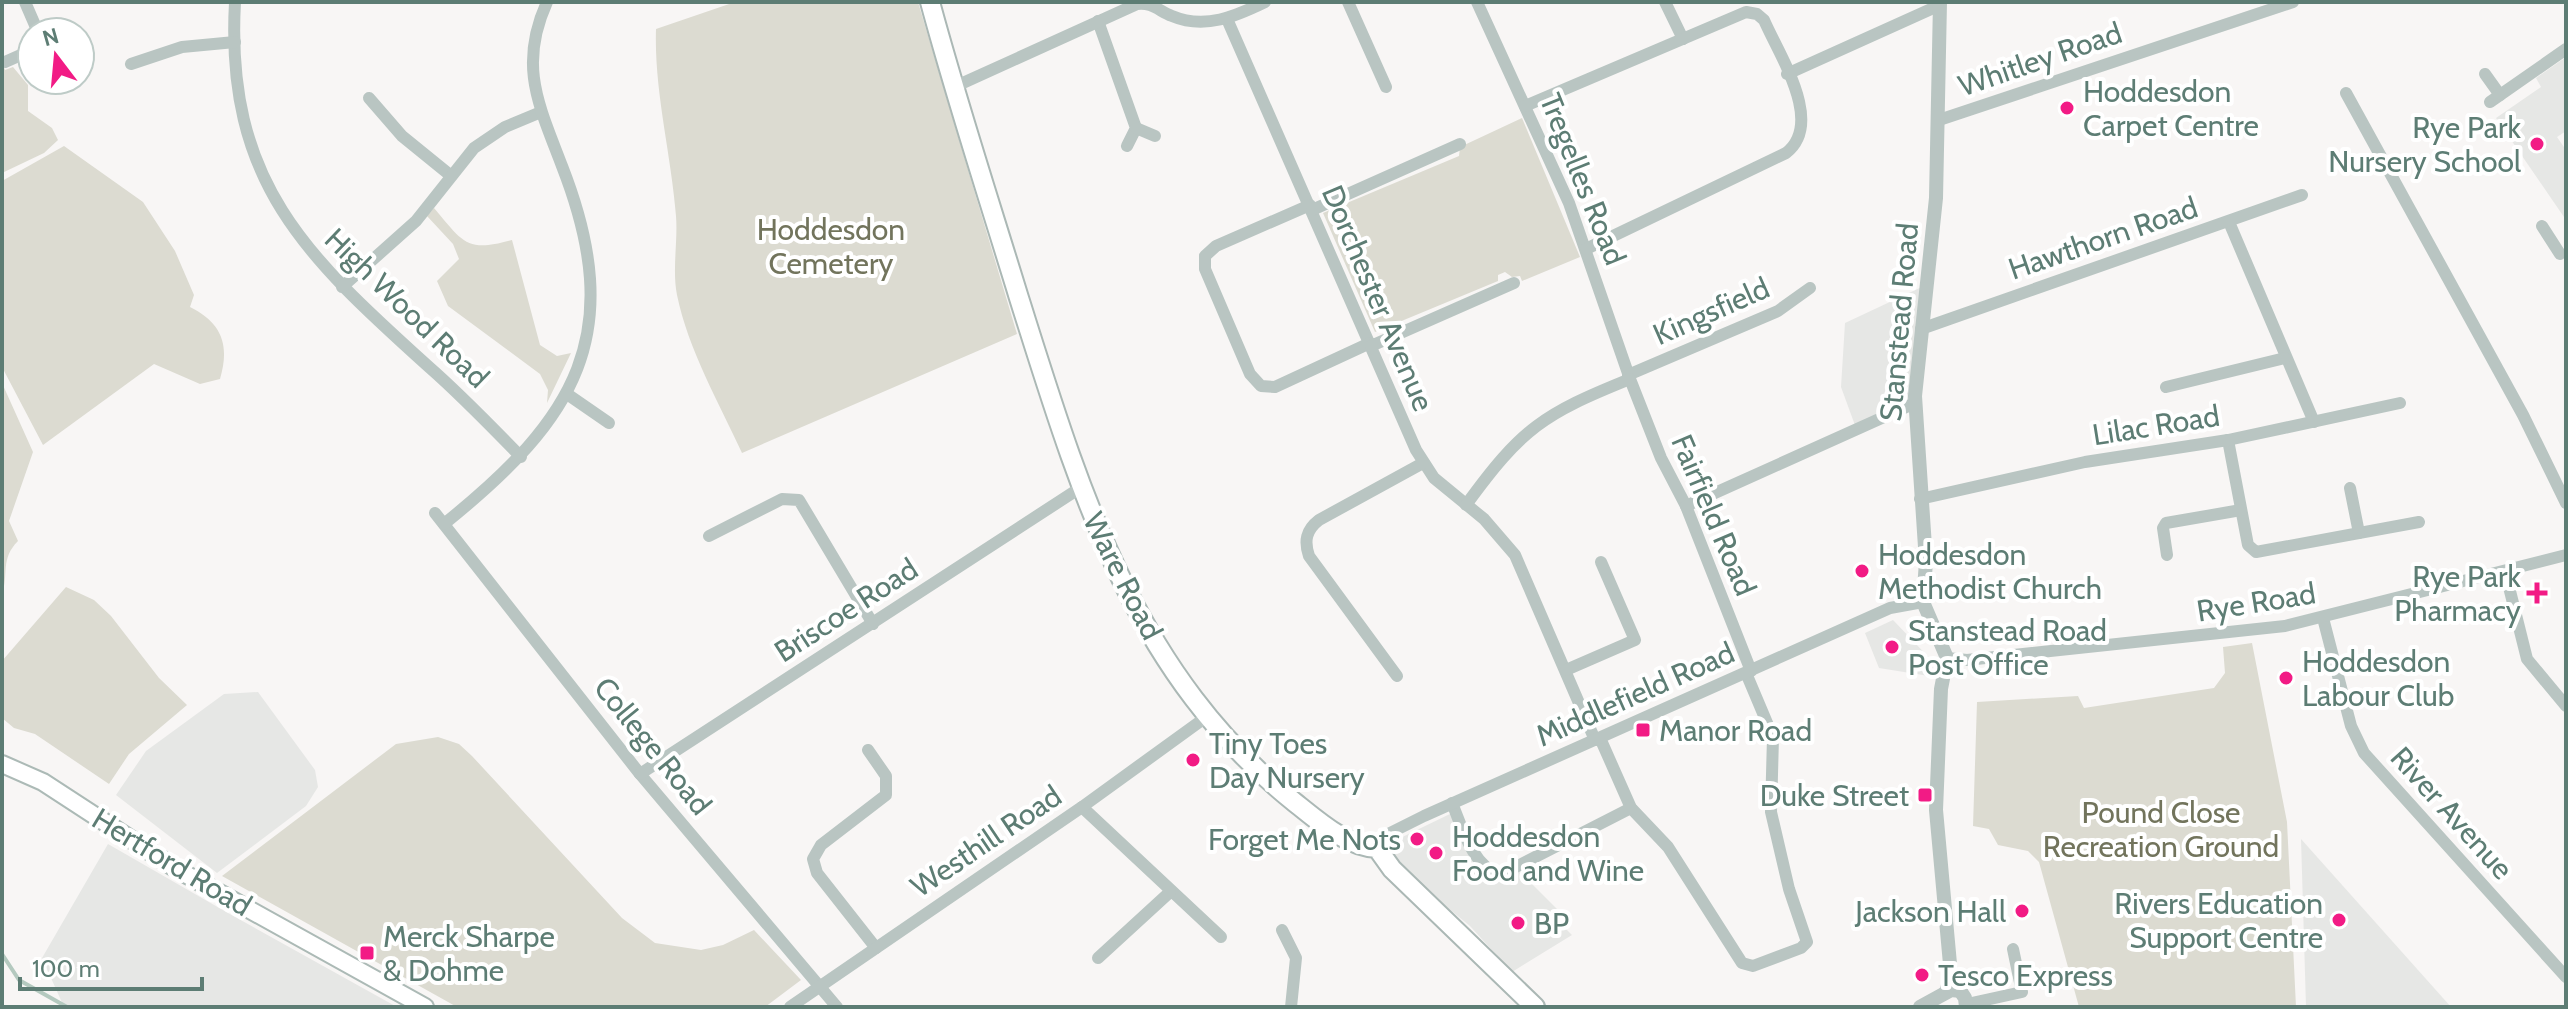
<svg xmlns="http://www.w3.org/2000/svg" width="2568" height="1009" viewBox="0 0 2568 1009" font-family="Cabin,sans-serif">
<rect width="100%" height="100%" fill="#f8f6f5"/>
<g fill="#e6e7e5">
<polygon points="2566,57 2566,131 2557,137 2566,150 2566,220 2496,118 2541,87 2536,78"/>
<polygon points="1926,285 1915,403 1856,428 1841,387 1845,323"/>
<polygon points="1893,620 1935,664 1929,676 1879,668 1865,633"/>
<polygon points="258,692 315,770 318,787 306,806 217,873 116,795 146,751 224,694"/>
<polygon points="1452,813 1497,877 1519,871 1567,919 1562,925 1572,935 1512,972 1470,926 1399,868 1390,852 1394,841"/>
<polygon points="2301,839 2451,1007 2306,1007"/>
<polygon points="108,844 228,913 397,1007 64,1007 42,958"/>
</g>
<g fill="#dcdbd1">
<path d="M735,2H918L1017,334L742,453C719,403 688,349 677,295C672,270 678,241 676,216C671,153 654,91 656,29Z"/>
<polygon points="2,62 5,70 13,67 28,85 28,111 52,128 58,140 44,153 2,173"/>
<polygon points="1522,118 1580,257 1522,281 1520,276 1512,277 1505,272 1498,275 1498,281 1375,332 1323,213 1459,156 1460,147"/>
<path d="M64,146L143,202L175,251L194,295L190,307C222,323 230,345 220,379L200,384L154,364L43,445L2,367V181Z"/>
<path d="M434,208C463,242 466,253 512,240L540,345L557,356L571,353L547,403L548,390L540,374L448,306L437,281L459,259L453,244L427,216Z"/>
<path d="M2,383L33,452L9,521L18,541C0,559 9,574 2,594Z"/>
<polygon points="66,587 94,600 111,616 159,678 187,705 129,754 109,784 35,734 14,728 2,718 2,661"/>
<polygon points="2252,643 2287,822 2296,1007 2079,1007 2039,862 2028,851 1998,845 1989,829 1973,826 1977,702 2078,696 2084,708 2214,688 2225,673 2223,647"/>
<polygon points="438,737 459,744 472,756 622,918 655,943 701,950 723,945 754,930 801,980 765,1007 457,1007 222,876 396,744"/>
</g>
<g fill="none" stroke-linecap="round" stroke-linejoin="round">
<polyline stroke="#b4c9bf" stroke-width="4" points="2,954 19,980 67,1007"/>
<defs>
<polyline id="secondary" points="2,764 43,782 178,870 425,1007"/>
<path id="primary" d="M930,2C957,102 989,200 1019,298C1079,488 1131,670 1293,801C1316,819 1346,847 1377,848L1392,869L1535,1007"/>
</defs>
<use href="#secondary" stroke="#acbab6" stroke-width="20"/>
<use href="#primary" stroke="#abb8b5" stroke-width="22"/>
<g stroke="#b9c5c2" stroke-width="12">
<polyline points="25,2 38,32"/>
<path d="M235,2C225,182 306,256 429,367C461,395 491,426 521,457"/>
<polyline points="1348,2 1386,87"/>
<polyline points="1477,2 1569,203 1630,379 1661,458 1686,506 1751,671"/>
<polyline points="1665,2 1683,39"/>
<polyline points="1227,19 1416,450 1434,478 1484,519 1515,555 1595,740"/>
<polyline points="1098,21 1136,128 1127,146"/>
<polyline points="5,62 32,50"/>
<polyline points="131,64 182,47 235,42"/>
<polyline points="1787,74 1940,5"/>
<polyline points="2485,74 2500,95"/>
<path d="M954,87L1137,4C1152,2 1159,11 1172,16C1205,30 1236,16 1265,2"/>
<polyline points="2346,93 2523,415 2566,503"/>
<polyline points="369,98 402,136 450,175"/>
<polyline points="2490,102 2566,49"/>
<path d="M1525,106L1746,12L1757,14L1764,20C1779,55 1825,123 1786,153L1586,249"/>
<polyline points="1939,120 2293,2"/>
<polyline points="1136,128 1155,136"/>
<polyline points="1310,205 1216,246 1205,256 1205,269 1250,374 1261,386 1275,387 1370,343"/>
<polyline points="1312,210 1460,144"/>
<polyline points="2229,222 2314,422"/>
<polyline points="2542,226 2560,254"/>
<polyline points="342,287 416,221 474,148 505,127 541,112"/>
<polyline points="1921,329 2302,195"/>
<polyline points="1371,346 1514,283"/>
<polyline points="1628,375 1778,311 1810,288"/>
<polyline points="2166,387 2285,358"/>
<polyline points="567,394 609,423"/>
<polyline points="2228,440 2248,545 2256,552 2419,522"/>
<polyline points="2350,488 2359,533"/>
<polyline points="1920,499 2085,462 2228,440 2400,403"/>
<path d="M1466,505C1522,428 1543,414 1630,379"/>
<polyline points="1686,506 1915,403"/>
<polyline points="435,513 640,774 837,1007"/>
<path d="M444,524C576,418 628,335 562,166C539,105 518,66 547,2"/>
<polyline points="709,536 782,499 799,500 873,624"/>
<polyline points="2167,555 2163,528 2166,523 2241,510"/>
<polyline points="2505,571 2527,659 2566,706"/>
<polyline points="2323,618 2351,726 2364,753 2566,977"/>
<polyline points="1947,658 1967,660 2285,626 2566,555"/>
<polyline points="1566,670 1635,640 1601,562"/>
<path d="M1397,676L1309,556C1304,541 1306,530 1319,520L1423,463"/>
<polyline points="1600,738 1631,808 1668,847 1742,963 1753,966 1801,948 1807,942 1789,889 1771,812 1773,737 1746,673"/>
<polyline points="868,750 886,776 886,795 821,845 813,859 817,873 876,948"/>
<polyline points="640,774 1080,488"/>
<path d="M1452,803C1462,827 1472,866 1500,875L1631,808"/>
<polyline points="1082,807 1221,937"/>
<polyline points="1377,848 1390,833 1424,816 1890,608 1923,602"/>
<polyline points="1282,930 1296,958 1291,1007"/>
<polyline points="1098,958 1170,892"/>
<polyline points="1967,1004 2022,992 2013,949"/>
<polyline points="790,1007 1082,807 1209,715"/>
</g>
<g stroke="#b9c5c2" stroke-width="14">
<polyline points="1940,2 1936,198 1915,396 1926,562 1923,602 1947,658 1941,689 1936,810 1951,975 1946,992"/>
<polyline points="1957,986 1965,998 1966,1007"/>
<polyline points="1920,1007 1951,990 1961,991"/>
</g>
<use href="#secondary" stroke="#fff" stroke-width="16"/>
<use href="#primary" stroke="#fff" stroke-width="18"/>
</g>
<g fill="#f21b85" stroke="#fff" stroke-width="3">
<circle cx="2067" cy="108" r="8"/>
<circle cx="2537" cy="144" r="8"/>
<circle cx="1862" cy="571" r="8"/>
<path d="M2533 581h8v8h8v8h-8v8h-8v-8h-8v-8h8z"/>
<circle cx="1892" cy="647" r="8"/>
<circle cx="2286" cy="678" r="8"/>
<rect x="1635" y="722" width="16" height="16" rx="4"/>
<circle cx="1193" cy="760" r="8"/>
<rect x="1917" y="787" width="16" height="16" rx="4"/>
<circle cx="1417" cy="839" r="8"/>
<circle cx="1436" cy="853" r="8"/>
<circle cx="2022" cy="911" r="8"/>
<circle cx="2339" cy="920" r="8"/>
<circle cx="1518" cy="923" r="8"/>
<rect x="359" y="945" width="16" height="16" rx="4"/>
<circle cx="1922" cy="975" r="8"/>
</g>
<g text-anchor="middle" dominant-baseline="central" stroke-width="8" stroke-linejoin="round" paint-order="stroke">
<g font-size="30" fill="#5d7d74" stroke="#fff">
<text transform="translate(2040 59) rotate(-19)">Whitley Road</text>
<text transform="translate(1583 179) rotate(68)">Tregelles Road</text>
<text transform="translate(2103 238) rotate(-19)">Hawthorn Road</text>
<text transform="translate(1378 298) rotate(67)">Dorchester Avenue</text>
<text transform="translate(407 308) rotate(44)">High Wood Road</text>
<text transform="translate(1711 311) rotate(-24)">Kingsfield</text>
<text transform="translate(1899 322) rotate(-85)">Stanstead Road</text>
<text transform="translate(2156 425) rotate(-9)">Lilac Road</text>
<text transform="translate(1714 515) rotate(67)">Fairfield Road</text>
<text transform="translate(1123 576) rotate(63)">Ware Road</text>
<text transform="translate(2256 602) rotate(-9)">Rye Road</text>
<text transform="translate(846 610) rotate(-33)">Briscoe Road</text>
<text transform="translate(1635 694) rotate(-24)">Middlefield Road</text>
<text transform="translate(653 746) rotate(51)">College Road</text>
<text transform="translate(2452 813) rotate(48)">River Avenue</text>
<text transform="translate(986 841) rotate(-34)">Westhill Road</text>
<text transform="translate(172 862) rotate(31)">Hertford Road</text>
</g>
<g font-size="30" fill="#5d7d74" stroke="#fff" text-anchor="start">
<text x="2083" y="91">Hoddesdon<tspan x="2083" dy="34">Carpet Centre</tspan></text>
<text x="2521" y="127" text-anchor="end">Rye Park<tspan x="2521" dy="34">Nursery School</tspan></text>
<text x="1878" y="554">Hoddesdon<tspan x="1878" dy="34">Methodist Church</tspan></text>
<text x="2521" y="576" text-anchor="end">Rye Park<tspan x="2521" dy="34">Pharmacy</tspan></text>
<text x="1908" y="630">Stanstead Road<tspan x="1908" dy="34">Post Office</tspan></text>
<text x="2302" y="661">Hoddesdon<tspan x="2302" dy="34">Labour Club</tspan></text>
<text x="1659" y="730">Manor Road</text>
<text x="1209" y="743">Tiny Toes<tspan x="1209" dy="34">Day Nursery</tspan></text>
<text x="1909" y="795" text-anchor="end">Duke Street</text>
<text x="1452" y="836">Hoddesdon<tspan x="1452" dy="34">Food and Wine</tspan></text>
<text x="1401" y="839" text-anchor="end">Forget Me Nots</text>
<text x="2323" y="903" text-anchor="end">Rivers Education<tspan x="2323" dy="34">Support Centre</tspan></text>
<text x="2006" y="911" text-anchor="end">Jackson Hall</text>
<text x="1534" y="923">BP</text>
<text x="383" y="936">Merck Sharpe<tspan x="383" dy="34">&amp; Dohme</tspan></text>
<text x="1938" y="975">Tesco Express</text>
</g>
<g font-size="30" fill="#72745c" stroke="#fff">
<text x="831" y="229">Hoddesdon<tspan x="831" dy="34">Cemetery</tspan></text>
<text x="2161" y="812">Pound Close<tspan x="2161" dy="34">Recreation Ground</tspan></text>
</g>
</g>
<rect width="2568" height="1009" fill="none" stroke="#5d7d74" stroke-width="8"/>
<g transform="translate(56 56) rotate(344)"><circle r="38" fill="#ffffff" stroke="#becbc7" stroke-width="2"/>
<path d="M0-6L14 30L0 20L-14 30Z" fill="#f21b85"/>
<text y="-12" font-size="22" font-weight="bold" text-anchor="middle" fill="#5d7d74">N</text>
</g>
<path d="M20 977v12h182v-12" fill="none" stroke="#5d7d74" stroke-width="4"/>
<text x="32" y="977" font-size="24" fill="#5d7d74" stroke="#ffffff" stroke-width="6" paint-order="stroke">100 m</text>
</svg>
